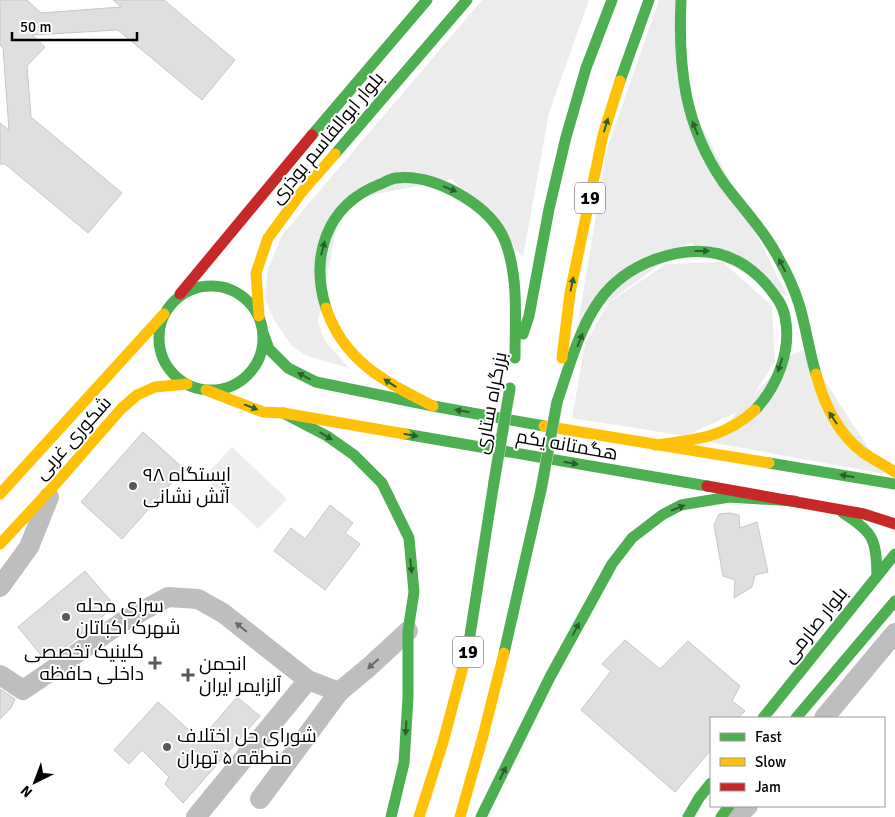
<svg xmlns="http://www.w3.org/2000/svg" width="895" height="817" viewBox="0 0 895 817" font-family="Signika,Cairo,sans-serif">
<rect width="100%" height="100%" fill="#fff"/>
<g fill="#ececec">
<polygon points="482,0 589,0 549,113 523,257 452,179 342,201 318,322 325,341 349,368 307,356 292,346 274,320 265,299 268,269 282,235"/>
<polygon points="659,0 675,0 677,77 788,297 690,243 578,324 607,149"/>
<polygon points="723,262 772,306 775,361 745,409 685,436 572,418 585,344 608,303 666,264"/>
<polygon points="805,350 885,474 709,442 792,354"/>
<polygon points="232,447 287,499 258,529 204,477"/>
</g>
<g fill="#dfdfdf" stroke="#c7c7c7">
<polygon points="0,0 27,0 41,13 121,7 113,0 164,0 235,60 202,100 118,30 32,35 45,47 27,66 31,117 122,193 88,233 5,164 0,164 0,123 9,130 3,48 0,45"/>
<polygon points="143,432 184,469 122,539 81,502"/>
<polygon points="330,505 353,523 345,533 360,544 325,590 274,551 291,528 305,539"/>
<polygon points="730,513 739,515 740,528 757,522 768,572 755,575 752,587 734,598 735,580 723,576 714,525 719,514"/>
<polygon points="85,571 115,606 71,643 45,660 18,627"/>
<polygon points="625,640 660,669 688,641 740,686 732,701 745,711 738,718 711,718 711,750 675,792 581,710 611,671 602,664"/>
<polygon points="0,689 15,699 11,708 0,719"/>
<polygon points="237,697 260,716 183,803 165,784 169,777 142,750 129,764 114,750 158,702 200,740"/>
</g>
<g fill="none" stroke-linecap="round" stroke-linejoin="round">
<g stroke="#bebebe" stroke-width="20">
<polyline points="0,587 29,547 49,497"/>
<polyline points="0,675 23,690 124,621 168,597 198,599 223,613 308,680 339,692 369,667 408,631"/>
<polyline points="824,718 895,633"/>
<polyline points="260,799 339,692"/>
<polyline points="196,817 308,680"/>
<polyline points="736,817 748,806"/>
</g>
<g stroke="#4caf50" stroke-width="11">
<path d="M681,0C678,67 684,125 723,182C742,208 764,230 779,259C787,273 794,288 799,304C806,327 809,351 816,374"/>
<polyline points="620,81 649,0"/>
<polyline points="312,135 427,0"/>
<polyline points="335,154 467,0"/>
<circle cx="211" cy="338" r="52"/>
<path d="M326,308C310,257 326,206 378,185C384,183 389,179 396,178C419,175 445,185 464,197C482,208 497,221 505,241C519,277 515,320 515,358"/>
<polyline points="263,333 269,349 288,368 316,382 433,406 544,426"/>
<polyline points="523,334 529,316 549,209 566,137 586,68 612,0"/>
<path d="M557,402C569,368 578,331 599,301C613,281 634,267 656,259C699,244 736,250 766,284C774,294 783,304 785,317C792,350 777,387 755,410"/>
<polyline points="283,413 327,436 354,455 382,483 409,538 414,592 408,631 408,697 404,763 391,817"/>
<polyline points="405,434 707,486"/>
<polyline points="769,463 895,484"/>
<path d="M843,513C874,533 876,539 877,575"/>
<polyline points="468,648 494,482"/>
<polyline points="504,653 541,490"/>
<polyline points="763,718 895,554"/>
<polyline points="796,718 895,601"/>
<polyline points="481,817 550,677 612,564 632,538 662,515 681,505 729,497 795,501"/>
<polyline points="688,817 699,798 711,783"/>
<polyline points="721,817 729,806"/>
</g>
<g stroke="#ffc107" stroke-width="11">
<path d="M326,308C344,362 386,382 433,406"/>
<polyline points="259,316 256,273 268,238 301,193 335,154"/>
<polyline points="562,358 570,293 603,135 620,81"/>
<path d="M816,374C824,404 837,432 861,451C872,459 884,465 895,472"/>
<polyline points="206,390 263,412 283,413 405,434"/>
<polyline points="544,426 769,463"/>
<path d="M655,445C693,440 725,438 755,410"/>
<polyline points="0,494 164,314"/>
<polyline points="0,544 53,487 121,409 137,395 155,387 187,384"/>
<polyline points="419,817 443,742 468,648"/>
<polyline points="460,817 483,736 504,653"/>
</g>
<g stroke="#c62828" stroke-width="11">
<polyline points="180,294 312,135"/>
<polyline points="707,486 864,514 895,524"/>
</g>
<defs>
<g id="fast-bridge">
<polyline points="494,482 510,388"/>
<polyline points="541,490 557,402"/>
</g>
</defs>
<use href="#fast-bridge" stroke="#dbdbdb" stroke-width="12" stroke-linecap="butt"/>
<use href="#fast-bridge" stroke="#4caf50" stroke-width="11"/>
</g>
<defs><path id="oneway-solid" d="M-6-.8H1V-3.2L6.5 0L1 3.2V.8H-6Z" transform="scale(1.25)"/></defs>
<g fill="#2a602c">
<use href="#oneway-solid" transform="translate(606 125) rotate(-73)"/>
<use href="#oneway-solid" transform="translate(695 128) rotate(-112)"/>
<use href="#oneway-solid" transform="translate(450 189) rotate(22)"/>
<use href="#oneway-solid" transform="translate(323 248) rotate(-75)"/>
<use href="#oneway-solid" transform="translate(702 251)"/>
<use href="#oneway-solid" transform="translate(782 265) rotate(-117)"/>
<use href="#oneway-solid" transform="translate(572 284) rotate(-78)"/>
<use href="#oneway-solid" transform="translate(580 340) rotate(-69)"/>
<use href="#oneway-solid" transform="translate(780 365) rotate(108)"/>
<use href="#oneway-solid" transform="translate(304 376) rotate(-152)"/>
<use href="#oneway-solid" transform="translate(390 383) rotate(-147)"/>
<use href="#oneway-solid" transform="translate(251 407) rotate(21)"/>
<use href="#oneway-solid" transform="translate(462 411) rotate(-170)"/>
<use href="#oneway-solid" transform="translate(833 418) rotate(-123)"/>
<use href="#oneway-solid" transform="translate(411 435) rotate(10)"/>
<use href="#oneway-solid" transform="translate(326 436) rotate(31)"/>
<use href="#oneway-solid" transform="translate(571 463) rotate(10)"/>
<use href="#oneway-solid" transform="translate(847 476) rotate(-170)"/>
<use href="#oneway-solid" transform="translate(678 508) rotate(-21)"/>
<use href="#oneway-solid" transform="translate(411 566) rotate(84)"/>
<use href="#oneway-solid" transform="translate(576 629) rotate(-62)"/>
<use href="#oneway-solid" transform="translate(406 728) rotate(94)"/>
<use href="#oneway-solid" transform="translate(503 773) rotate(-64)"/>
</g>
<g fill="#686868">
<use href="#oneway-solid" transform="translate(241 627) rotate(-141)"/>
<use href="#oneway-solid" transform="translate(373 664) rotate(138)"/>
</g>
<g fill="#595959" stroke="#fff" stroke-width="2">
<circle cx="133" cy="486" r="5"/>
<circle cx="66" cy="617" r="5"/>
<path d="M152.5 655.5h5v5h5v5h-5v5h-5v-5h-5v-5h5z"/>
<path d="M185.5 667.5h5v5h5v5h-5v5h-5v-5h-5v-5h5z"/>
<circle cx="167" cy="747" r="5"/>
</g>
<g text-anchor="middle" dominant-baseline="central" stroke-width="4" stroke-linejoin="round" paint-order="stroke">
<g fill="#fff" stroke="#4c4c4c" stroke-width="1">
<rect x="575" y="182.5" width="30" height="31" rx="4"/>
<rect x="453" y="636.5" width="30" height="31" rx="4"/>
</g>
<g font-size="18" font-weight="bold" fill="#000">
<text x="590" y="198">19</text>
<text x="468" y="652">19</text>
</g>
<g font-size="19" fill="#000" stroke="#fff">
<text transform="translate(327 138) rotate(-50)">بلوار ابوالقاسم بوذری</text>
<text transform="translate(491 403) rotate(-79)">بزرگراه ستاری</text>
<text transform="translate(73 438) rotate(-48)">شکوری غربی</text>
<text transform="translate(567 445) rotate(10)">هگمتانه یکم</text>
<text transform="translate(815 625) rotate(-51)">بلوار صارمی</text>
</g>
<g font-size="19" fill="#000" stroke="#fff" text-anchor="start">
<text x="143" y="475">ایستگاه ۹۸<tspan x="143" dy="22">آتش نشانی</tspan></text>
<text x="76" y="606">سرای محله<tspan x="76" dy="22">شهرک اکباتان</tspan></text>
<text x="144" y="652" text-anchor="end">کلینیک تخصصی<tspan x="144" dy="22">داخلی حافظه</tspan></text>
<text x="199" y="664">انجمن<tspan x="199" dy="22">آلزایمر ایران</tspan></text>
<text x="177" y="736">شورای حل اختلاف<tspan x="177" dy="22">منطقه ۵ تهران</tspan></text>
</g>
</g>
<rect x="710" y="717" width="175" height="90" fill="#ffffff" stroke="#999999"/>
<rect x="720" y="733" width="25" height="8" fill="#4caf50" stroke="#999999"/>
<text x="755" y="742" font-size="15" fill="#000000">Fast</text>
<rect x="720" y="758" width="25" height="8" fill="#ffc107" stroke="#999999"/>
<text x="755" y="767" font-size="15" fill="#000000">Slow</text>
<rect x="720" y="783" width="25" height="8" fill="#c62828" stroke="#999999"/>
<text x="755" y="792" font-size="15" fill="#000000">Jam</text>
<g transform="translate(35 782) rotate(222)" stroke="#ffffff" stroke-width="4" paint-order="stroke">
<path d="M0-4L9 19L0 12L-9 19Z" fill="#000000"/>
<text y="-8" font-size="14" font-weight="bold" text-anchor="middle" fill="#000000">N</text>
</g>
<path d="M12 32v8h125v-8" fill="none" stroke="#000000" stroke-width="2.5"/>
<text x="20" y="32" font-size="15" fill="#000000" stroke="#ffffff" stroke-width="4" paint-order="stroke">50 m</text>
</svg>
